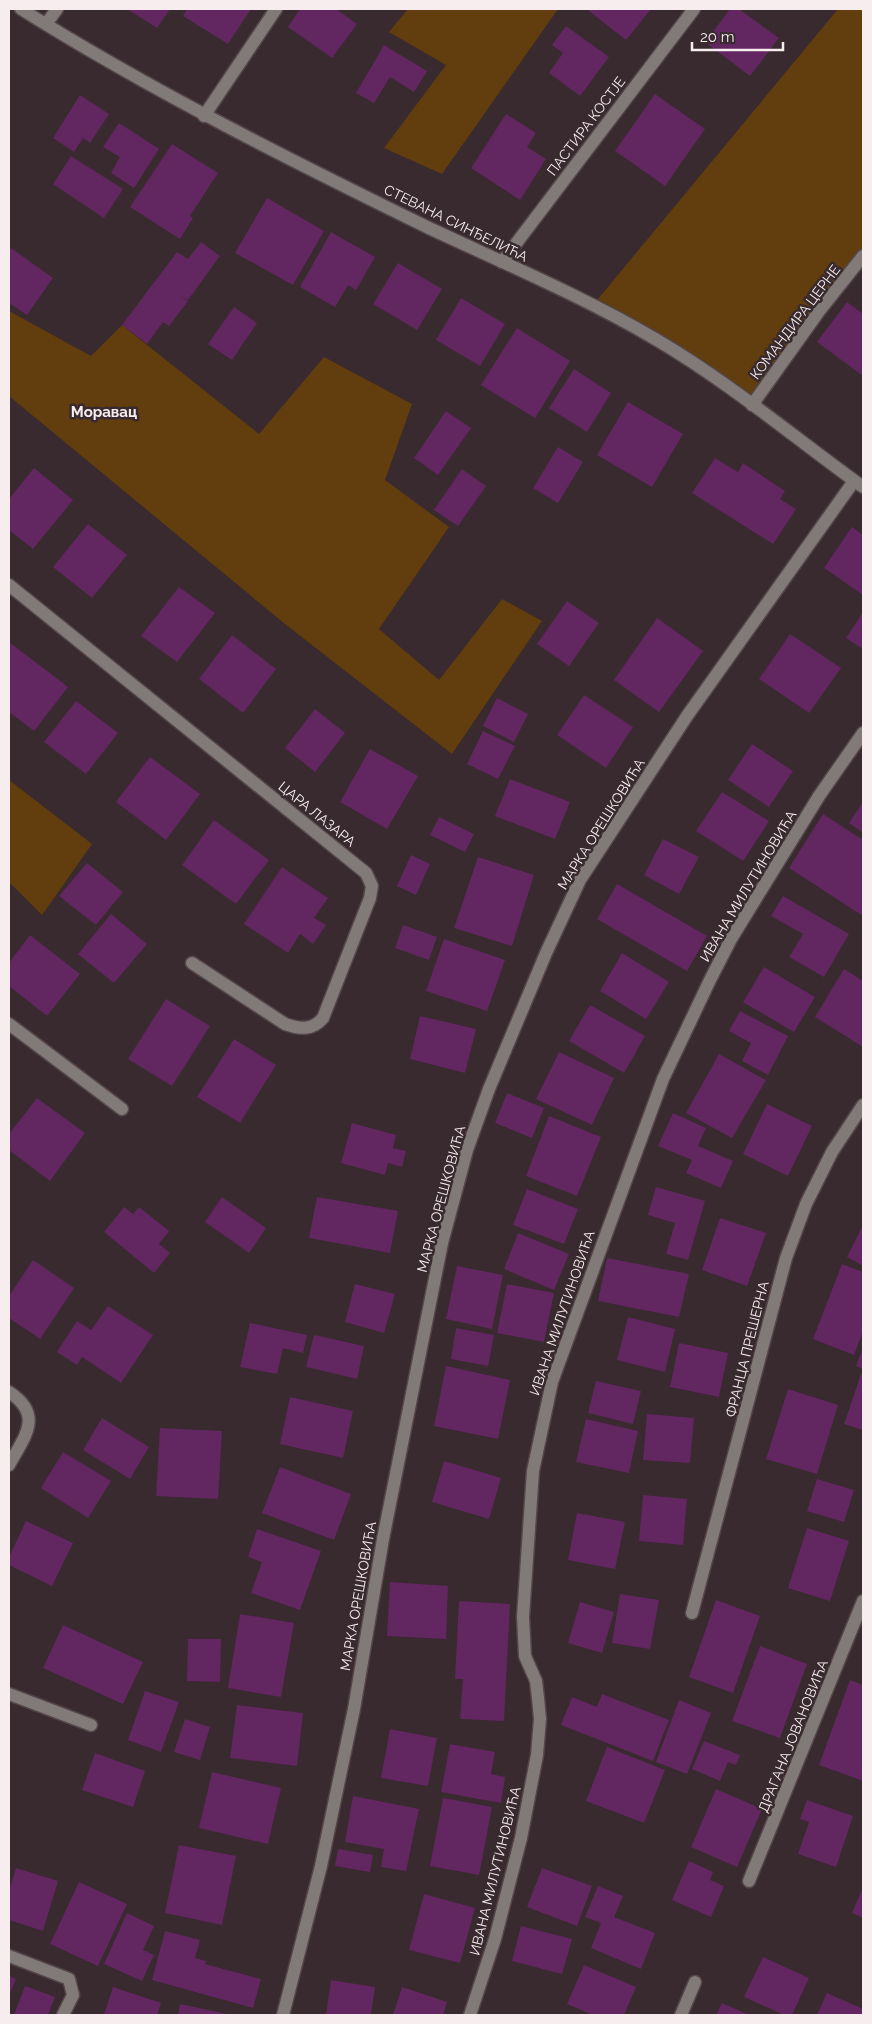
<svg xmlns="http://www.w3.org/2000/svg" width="872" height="2024" viewBox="0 0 872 2024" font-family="Raleway,sans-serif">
<rect width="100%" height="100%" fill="#382a2e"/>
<g fill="#623d0d">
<polygon points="408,9 558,9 442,174 384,148 446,65 389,32"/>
<polygon points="838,9 863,9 863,267 752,405 593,305"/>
<polygon points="9,311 91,356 122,325 259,434 324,357 412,404 385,480 449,527 379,629 439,680 502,599 542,621 452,754 285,624 9,396"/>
<polygon points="9,780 92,844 42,915 9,882"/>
</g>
<g fill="#622661">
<polygon points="127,9 170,9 157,28"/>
<polygon points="187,9 251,9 228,44 183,16"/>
<polygon points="300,9 336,9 357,24 332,58 288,27"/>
<polygon points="590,9 651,9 626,40 589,11"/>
<polygon points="730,9 739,9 779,38 750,76 705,42"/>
<polygon points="566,26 609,57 580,96 549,73 563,53 552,45"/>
<polygon points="384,45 427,71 414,92 390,77 374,103 356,93"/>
<polygon points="655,94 705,129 665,186 615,151"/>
<polygon points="80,95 109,114 90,143 83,138 74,152 53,138"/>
<polygon points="506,114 536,133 527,147 546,159 520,200 471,168"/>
<polygon points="119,123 159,149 134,188 111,173 120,157 103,147"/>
<polygon points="172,144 218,173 190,216 193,218 180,239 130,207"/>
<polygon points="71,156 123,189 104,218 53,184"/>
<polygon points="267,198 324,231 293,285 235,253"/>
<polygon points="331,232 375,257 356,290 348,285 335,307 300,287"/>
<polygon points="201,242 220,256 188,300 180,296 188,301 169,326 163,322 147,344 122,325 177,252 188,259"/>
<polygon points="11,248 53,278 27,315 9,303 9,252"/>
<polygon points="398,263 442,289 417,330 373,304"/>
<polygon points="461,298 505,324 480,366 436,340"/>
<polygon points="847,302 863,314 863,376 817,342"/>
<polygon points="234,307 257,323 232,360 208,344"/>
<polygon points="517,328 570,361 535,418 481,385"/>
<polygon points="574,369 611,393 587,432 549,408"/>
<polygon points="628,402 683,434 652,487 597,455"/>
<polygon points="446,411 471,428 438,475 414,458"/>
<polygon points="558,447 583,462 558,503 533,488"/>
<polygon points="715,458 738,472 743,463 785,491 780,499 796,509 773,544 692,493"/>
<polygon points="34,468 73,500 33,549 9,530 9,499"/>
<polygon points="462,469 486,486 458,526 434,510"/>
<polygon points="88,524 127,555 92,598 53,567"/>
<polygon points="852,527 863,535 863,595 824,568"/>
<polygon points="179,587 215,613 177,662 141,636"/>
<polygon points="567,601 599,623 569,666 537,644"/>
<polygon points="863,612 863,649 846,638"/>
<polygon points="657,618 703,651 659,712 614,680"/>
<polygon points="790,634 841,668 809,713 759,679"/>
<polygon points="232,635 276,669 243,713 199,679"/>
<polygon points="9,642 68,687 34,731 9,712"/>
<polygon points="584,695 633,727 606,768 557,735"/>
<polygon points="497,698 528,714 514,742 483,726"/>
<polygon points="76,701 118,733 86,774 44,742"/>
<polygon points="315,709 345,733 315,772 285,748"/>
<polygon points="483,731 515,746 498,779 467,764"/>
<polygon points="752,744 793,771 769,807 728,780"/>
<polygon points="370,749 418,776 387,829 340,802"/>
<polygon points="150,757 200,794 166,840 116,802"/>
<polygon points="510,779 570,802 555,839 495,816"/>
<polygon points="722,792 769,821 743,861 696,831"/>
<polygon points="863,802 863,833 849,823"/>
<polygon points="823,814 863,840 863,916 789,868"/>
<polygon points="439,817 474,834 465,852 430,835"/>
<polygon points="214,820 269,860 236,904 182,865"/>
<polygon points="663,839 699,857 679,894 644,875"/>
<polygon points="411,855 430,864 416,895 397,886"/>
<polygon points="478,857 534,875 512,946 454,928"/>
<polygon points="87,863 123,892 96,925 59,896"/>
<polygon points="282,867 328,898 314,918 326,925 313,944 300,934 288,953 244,924"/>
<polygon points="617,884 707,936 687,971 597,919"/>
<polygon points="783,896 849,934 824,977 789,957 803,934 771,916"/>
<polygon points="111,914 147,944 114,983 78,954"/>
<polygon points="403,925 437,937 429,960 395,948"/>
<polygon points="30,935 80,974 47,1016 9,986 9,963"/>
<polygon points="444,939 505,960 487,1011 426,991"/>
<polygon points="622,953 669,982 646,1019 600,991"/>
<polygon points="764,967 815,997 794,1032 743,1002"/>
<polygon points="844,969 863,981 863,1047 815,1017"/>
<polygon points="166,999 210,1026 172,1086 128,1059"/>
<polygon points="590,1005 645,1036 624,1073 569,1041"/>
<polygon points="740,1011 788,1036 768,1075 742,1061 751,1043 729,1031"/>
<polygon points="420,1016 476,1029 465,1073 410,1059"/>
<polygon points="234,1039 276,1065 240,1123 197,1097"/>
<polygon points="559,1052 614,1078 592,1125 536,1099"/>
<polygon points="719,1054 766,1080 732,1138 686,1113"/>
<polygon points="507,1093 544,1108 532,1138 495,1123"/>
<polygon points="37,1098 85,1133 50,1181 9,1150 9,1134"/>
<polygon points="767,1104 812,1126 788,1176 743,1154"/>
<polygon points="673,1113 706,1128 698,1146 733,1161 721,1188 686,1173 692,1160 658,1146"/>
<polygon points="549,1116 601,1137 577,1196 526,1176"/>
<polygon points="352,1123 396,1135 393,1148 406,1151 402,1167 388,1163 385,1175 341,1163"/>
<polygon points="656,1187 705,1201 688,1260 666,1254 675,1223 648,1215"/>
<polygon points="527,1189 578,1209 564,1244 513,1225"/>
<polygon points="222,1197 266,1228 249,1253 205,1222"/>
<polygon points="317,1197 398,1211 390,1253 309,1238"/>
<polygon points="124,1207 133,1214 139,1207 169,1231 159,1244 170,1253 154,1273 104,1232"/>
<polygon points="720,1218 766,1233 747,1286 702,1270"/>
<polygon points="863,1225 863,1266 847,1257"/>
<polygon points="518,1233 569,1254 554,1290 504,1269"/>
<polygon points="607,1258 689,1274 679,1317 598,1301"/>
<polygon points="33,1260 74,1288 40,1339 9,1318 9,1296"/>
<polygon points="842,1264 863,1272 863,1331 854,1355 813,1339"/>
<polygon points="457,1266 503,1275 492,1329 446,1319"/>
<polygon points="355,1284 395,1294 384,1333 345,1322"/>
<polygon points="507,1284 554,1293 544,1342 497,1333"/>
<polygon points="108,1306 153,1335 121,1383 82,1357 77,1365 57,1352 77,1321 91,1330"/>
<polygon points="628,1317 675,1329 665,1372 617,1360"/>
<polygon points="250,1323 307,1335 303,1353 283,1348 277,1374 240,1367"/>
<polygon points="456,1328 494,1335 488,1366 451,1359"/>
<polygon points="314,1335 364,1346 357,1379 306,1367"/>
<polygon points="679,1343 728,1353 719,1397 670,1387"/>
<polygon points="863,1347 863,1369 856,1366"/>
<polygon points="446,1366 510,1380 498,1439 434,1426"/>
<polygon points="861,1374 863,1375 863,1430 844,1424"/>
<polygon points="596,1381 641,1391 633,1424 588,1413"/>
<polygon points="788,1389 838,1405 817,1474 766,1459"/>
<polygon points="290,1397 353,1411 343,1458 280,1444"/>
<polygon points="647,1414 694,1418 690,1463 643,1460"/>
<polygon points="102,1418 149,1447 130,1479 83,1450"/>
<polygon points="586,1419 638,1431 629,1473 576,1462"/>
<polygon points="160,1428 222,1431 218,1499 156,1496"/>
<polygon points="63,1452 111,1481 88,1518 41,1488"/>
<polygon points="444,1461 501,1478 489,1519 432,1502"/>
<polygon points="280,1467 351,1494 334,1540 262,1513"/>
<polygon points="817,1479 854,1490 844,1522 807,1511"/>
<polygon points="643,1495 687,1499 683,1545 639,1541"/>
<polygon points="577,1513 625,1522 615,1569 568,1560"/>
<polygon points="26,1521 73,1543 52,1586 9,1565 9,1557"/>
<polygon points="807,1528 849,1541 830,1601 788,1588"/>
<polygon points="257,1529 321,1551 300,1610 251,1593 262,1562 248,1557"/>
<polygon points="390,1582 448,1586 446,1639 387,1636"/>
<polygon points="620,1594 659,1600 650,1649 612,1643"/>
<polygon points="716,1600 760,1616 733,1693 689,1677"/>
<polygon points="459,1601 510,1604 504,1721 460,1719 463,1679 455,1679"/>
<polygon points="580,1602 614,1612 602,1653 568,1643"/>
<polygon points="240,1614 294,1623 281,1697 228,1688"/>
<polygon points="63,1625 143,1662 123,1704 43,1668"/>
<polygon points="188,1639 221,1639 220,1682 187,1681"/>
<polygon points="760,1646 807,1664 780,1738 732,1721"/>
<polygon points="850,1680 863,1685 863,1781 819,1765"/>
<polygon points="145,1691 179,1702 161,1752 128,1740"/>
<polygon points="602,1694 669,1720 653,1761 561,1725 572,1697 597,1707"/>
<polygon points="679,1700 711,1713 687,1774 656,1762"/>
<polygon points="237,1705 303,1713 297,1766 230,1758"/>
<polygon points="185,1719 210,1727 200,1760 174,1752"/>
<polygon points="390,1729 437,1738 428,1786 381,1778"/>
<polygon points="704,1741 740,1755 736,1765 728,1762 720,1781 692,1769"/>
<polygon points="450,1744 495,1752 491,1774 505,1777 501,1803 441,1792"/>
<polygon points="607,1747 665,1770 644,1823 586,1801"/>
<polygon points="95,1753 145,1771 133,1807 82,1790"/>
<polygon points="212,1772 281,1788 268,1844 199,1828"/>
<polygon points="716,1789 762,1809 737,1867 691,1847"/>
<polygon points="353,1796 419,1809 406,1871 381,1867 384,1849 345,1842"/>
<polygon points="443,1798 492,1807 479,1875 430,1866"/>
<polygon points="807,1800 853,1816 836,1867 798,1854 809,1822 800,1819"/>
<polygon points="179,1845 236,1856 222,1925 165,1913"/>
<polygon points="338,1849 373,1855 370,1872 335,1866"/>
<polygon points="689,1861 713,1872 710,1880 724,1886 711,1917 672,1900"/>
<polygon points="16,1868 58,1881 43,1931 9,1920 9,1891"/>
<polygon points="542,1868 592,1886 577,1926 527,1907"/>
<polygon points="79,1882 127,1904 98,1966 50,1944"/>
<polygon points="598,1886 623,1896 614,1917 655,1933 641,1969 591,1948 601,1923 585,1917"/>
<polygon points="863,1887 863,1918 852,1913"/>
<polygon points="424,1894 475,1908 460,1963 409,1950"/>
<polygon points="127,1913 154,1926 143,1950 154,1955 142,1981 104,1964"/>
<polygon points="521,1926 572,1939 562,1974 512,1961"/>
<polygon points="165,1931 200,1940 195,1958 206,1961 205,1964 261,1979 253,2008 152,1980"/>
<polygon points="763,1957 809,1978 792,2015 784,2015 744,1997"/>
<polygon points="584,1965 636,1987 624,2015 593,2015 567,2004"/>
<polygon points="9,1976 16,1979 9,1996"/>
<polygon points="331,1980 375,1987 371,2015 326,2015"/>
<polygon points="25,1986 55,1997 48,2015 14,2015"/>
<polygon points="113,1987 161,2003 157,2015 104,2015"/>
<polygon points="402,1987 447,2002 443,2015 393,2015"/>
<polygon points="827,1993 863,2009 863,2015 817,2015"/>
<polygon points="722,2003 749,2015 716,2015"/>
<polygon points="180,2004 227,2014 227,2015 178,2015"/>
</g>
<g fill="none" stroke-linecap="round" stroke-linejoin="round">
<defs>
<g id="minor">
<path d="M21,9C152,91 290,160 429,228C506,264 584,297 657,340C730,383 795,438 863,487"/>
<polyline points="46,24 57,9"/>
<polyline points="204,116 276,9"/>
<polyline points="502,262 694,9"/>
<polyline points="752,405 820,310 863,256"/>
<path d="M9,585L366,873L372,886L370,898L323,1018C312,1031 299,1029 285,1024L192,963"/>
<polyline points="9,1024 122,1109"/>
<path d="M9,1392C44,1415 25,1436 9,1465"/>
<polyline points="692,1613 786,1258 806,1204 832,1152 863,1105"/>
<polyline points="9,1694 91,1725"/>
<polyline points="749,1881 863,1601"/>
<polyline points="9,1956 69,1979 73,1995 63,2015"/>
<polyline points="283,2015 321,1866 354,1709 383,1539 442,1243 467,1150 489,1089 546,953 580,880 687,716 854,481"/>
<polyline points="470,2015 495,1939 521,1838 537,1755 540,1719 538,1698 536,1681 525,1656 523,1617 533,1471 552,1382 663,1079 710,980 731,939 819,796 863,733"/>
<polyline points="681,2015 695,1982"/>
</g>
</defs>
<use href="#minor" stroke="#534549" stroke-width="15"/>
<use href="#minor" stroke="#817a78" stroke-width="12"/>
</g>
<g text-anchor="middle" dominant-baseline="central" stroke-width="5" stroke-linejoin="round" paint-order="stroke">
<g font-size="14" fill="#f7edef" stroke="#382a2e">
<text transform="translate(586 126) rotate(-53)">ПАСТИРА КОСТЈЕ</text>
<text transform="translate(456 223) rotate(26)">СТЕВАНА СИНЂЕЛИЋА</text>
<text transform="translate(795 322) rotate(-53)">КОМАНДИРА ЦЕРНЕ</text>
<text transform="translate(317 814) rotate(39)">ЦАРА ЛАЗАРА</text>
<text transform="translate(601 824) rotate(-58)">МАРКА ОРЕШКОВИЋА</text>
<text transform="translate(748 886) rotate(-59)">ИВАНА МИЛУТИНОВИЋА</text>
<text transform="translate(441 1199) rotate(-75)">МАРКА ОРЕШКОВИЋА</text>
<text transform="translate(562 1313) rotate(-71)">ИВАНА МИЛУТИНОВИЋА</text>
<text transform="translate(747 1349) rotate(-76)">ФРАНЦА ПРЕШЕРНА</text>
<text transform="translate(358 1596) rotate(-80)">МАРКА ОРЕШКОВИЋА</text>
<text transform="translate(793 1736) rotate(-68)">ДРАГАНА ЈОВАНОВИЋА</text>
<text transform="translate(495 1871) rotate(-76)">ИВАНА МИЛУТИНОВИЋА</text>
</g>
<g font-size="15" font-weight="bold" fill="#f7edef" stroke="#382a2e">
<text x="104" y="412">Моравац</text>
</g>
</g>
<rect width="872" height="2024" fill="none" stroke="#f7edef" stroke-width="20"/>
<path d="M692 42v8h91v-8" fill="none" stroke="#f7edef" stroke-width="2.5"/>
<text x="700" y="42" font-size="15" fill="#f7edef" stroke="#382a2e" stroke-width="4" paint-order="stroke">20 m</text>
</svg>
